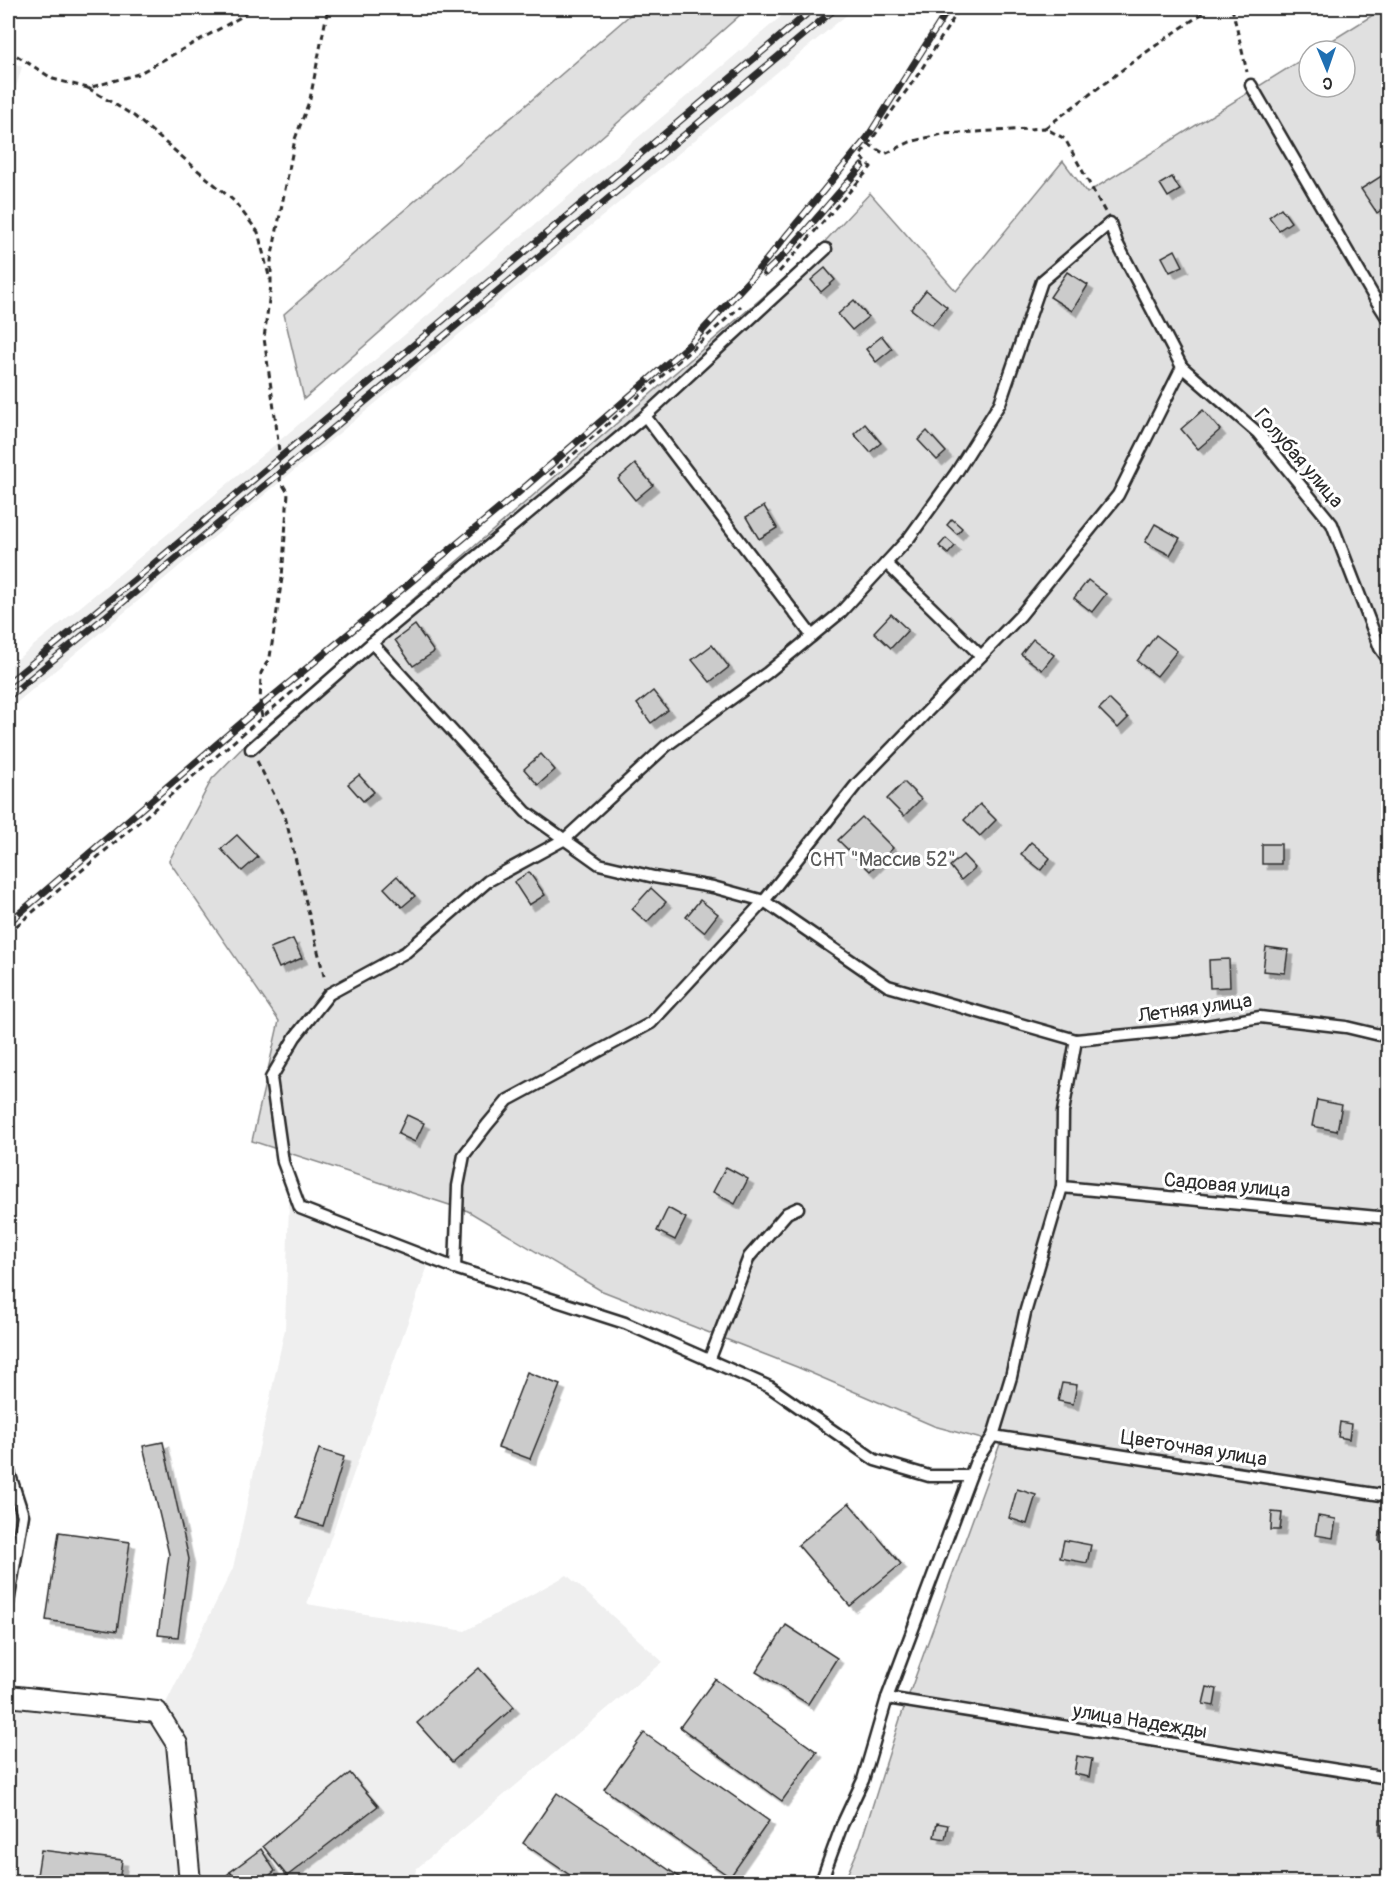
<svg xmlns="http://www.w3.org/2000/svg" width="1396" height="1890" viewBox="0 0 1396 1890" font-family="Pangolin,sans-serif">
<defs>
<filter id="shadow"><feDropShadow dx="5.5" dy="5.5" stdDeviation="0" flood-color="#0004"/></filter>
</defs>
<rect width="100%" height="100%" fill="#fff"/>
<filter id="ink" filterUnits="userSpaceOnUse"><feTurbulence type="fractalNoise" baseFrequency=".0167" numOctaves="2"/><feDisplacementMap in="SourceGraphic" scale="12" xChannelSelector="R" yChannelSelector="G"/><feConvolveMatrix kernelMatrix="1 2 1 2 8 2 1 2 1" color-interpolation-filters="sRGB"/></filter>
<g filter="url(#ink)">
<g fill="#efefef">
<polygon points="791,8 855,8 263,496 8,710 8,667 272,447"/>
<polygon points="8,60 22,67 8,114"/>
<polygon points="289,1204 431,1257 307,1604 465,1631 567,1575 663,1662 416,1869 414,1882 8,1882 8,1690 165,1705 233,1568 285,1329"/>
</g>
<g fill="#e0e0e0" stroke="#868686" stroke-width="1.5">
<polygon points="638,8 748,8 304,399 284,314"/>
<polygon points="1384,8 1388,8 1388,1882 844,1882 860,1845 900,1719 1000,1444 934,1426 797,1367 600,1290 468,1211 252,1141 279,1021 169,861 212,779 249,741 816,251 870,193 956,291 1063,161 1087,193 1309,55 1309,87 1345,87 1345,51 1315,51"/>
</g>
<g fill="#cbcbcb" stroke="#2b2b2b" stroke-width="1.5" filter="url(#shadow)">
<polygon points="1383,175 1388,184 1388,205 1377,213 1361,189"/>
<polygon points="1172,177 1180,190 1168,197 1160,184"/>
<polygon points="1281,208 1291,222 1279,230 1269,217"/>
<polygon points="1175,250 1183,266 1170,272 1162,257"/>
<polygon points="825,268 835,280 821,292 811,280"/>
<polygon points="1067,272 1088,285 1072,311 1050,297"/>
<polygon points="926,290 947,307 932,325 911,309"/>
<polygon points="854,300 868,317 852,330 838,314"/>
<polygon points="882,336 892,349 876,362 866,349"/>
<polygon points="1203,410 1220,430 1198,449 1181,429"/>
<polygon points="865,424 881,443 870,452 854,434"/>
<polygon points="927,431 946,452 937,460 918,440"/>
<polygon points="1289,441 1300,454 1293,460 1282,446"/>
<polygon points="635,464 653,485 635,500 618,479"/>
<polygon points="764,506 777,528 759,539 746,517"/>
<polygon points="952,519 962,528 957,534 947,525"/>
<polygon points="1155,524 1180,538 1170,555 1145,542"/>
<polygon points="946,538 955,546 948,554 939,546"/>
<polygon points="1088,580 1106,594 1092,612 1074,598"/>
<polygon points="891,614 908,630 891,648 874,632"/>
<polygon points="415,625 434,652 413,666 395,640"/>
<polygon points="1156,635 1177,651 1157,676 1137,661"/>
<polygon points="1033,639 1054,655 1042,670 1021,654"/>
<polygon points="712,645 729,667 710,682 692,660"/>
<polygon points="653,691 668,710 651,723 637,704"/>
<polygon points="1109,699 1128,718 1118,728 1099,709"/>
<polygon points="541,754 555,770 538,785 524,769"/>
<polygon points="359,775 374,792 363,801 348,784"/>
<polygon points="904,782 921,799 904,816 887,799"/>
<polygon points="980,804 996,820 980,836 964,820"/>
<polygon points="862,817 893,848 870,871 838,840"/>
<polygon points="237,835 258,857 242,871 221,849"/>
<polygon points="1031,842 1050,858 1041,870 1021,854"/>
<rect x="1262" y="844" width="19" height="20"/>
<polygon points="963,855 975,868 961,880 950,866"/>
<polygon points="529,872 545,895 529,905 514,882"/>
<polygon points="397,876 415,896 402,907 384,888"/>
<polygon points="651,888 666,902 647,922 632,909"/>
<polygon points="700,900 718,914 704,932 686,917"/>
<polygon points="293,939 302,958 279,968 270,948"/>
<polygon points="1266,947 1288,950 1285,973 1263,971"/>
<polygon points="1229,959 1230,987 1210,988 1209,960"/>
<polygon points="1317,1100 1342,1105 1337,1131 1312,1126"/>
<polygon points="407,1115 424,1123 415,1142 398,1134"/>
<polygon points="726,1167 748,1179 735,1204 713,1192"/>
<polygon points="668,1208 686,1218 675,1240 657,1231"/>
<polygon points="527,1372 560,1385 530,1459 498,1447"/>
<polygon points="1062,1383 1077,1385 1073,1404 1058,1401"/>
<polygon points="1340,1422 1351,1424 1349,1439 1338,1437"/>
<polygon points="163,1442 189,1559 178,1637 158,1635 169,1554 143,1446"/>
<polygon points="319,1449 344,1457 323,1526 297,1518"/>
<polygon points="1017,1489 1036,1495 1027,1524 1009,1518"/>
<polygon points="849,1503 901,1564 850,1606 798,1545"/>
<polygon points="1272,1512 1282,1513 1280,1530 1271,1530"/>
<polygon points="1318,1516 1336,1519 1333,1538 1315,1535"/>
<polygon points="59,1532 130,1542 117,1631 46,1620"/>
<polygon points="1380,1532 1387,1533 1386,1542 1379,1541"/>
<polygon points="1064,1540 1091,1545 1087,1563 1060,1558"/>
<polygon points="786,1625 837,1658 808,1704 756,1672"/>
<polygon points="479,1668 514,1707 452,1762 417,1723"/>
<polygon points="715,1679 817,1752 782,1801 680,1727"/>
<polygon points="1207,1687 1217,1689 1214,1706 1203,1704"/>
<polygon points="644,1733 769,1821 730,1877 604,1789"/>
<polygon points="1077,1756 1092,1759 1089,1777 1074,1774"/>
<polygon points="350,1773 378,1806 287,1876 263,1846"/>
<polygon points="557,1793 685,1881 683,1882 580,1882 523,1843"/>
<polygon points="1380,1819 1388,1819 1388,1836 1379,1835"/>
<polygon points="937,1823 948,1825 945,1839 934,1837"/>
<polygon points="261,1849 275,1871 261,1882 238,1882 230,1872"/>
<polygon points="41,1850 122,1860 119,1882 36,1882"/>
<polygon points="230,1872 238,1882 227,1882 227,1875"/>
<polygon points="360,1876 361,1882 346,1882 345,1877"/>
</g>
<g fill="none" stroke-linecap="round" stroke-linejoin="round">
<defs>
<g id="lane">
<polyline points="1251,85 1374,297 1388,319"/>
<polyline points="1182,367 1258,433 1332,524 1380,648 1388,659"/>
<polyline points="886,563 981,656"/>
<polyline points="812,636 645,416 826,249"/>
<polyline points="372,643 526,812 599,864 654,877 713,887 764,901 651,1023 508,1100 487,1125 464,1155 458,1186 455,1268"/>
<polyline points="251,749 372,643 645,416"/>
<polyline points="1062,1187 1388,1218"/>
<polyline points="709,1361 749,1257 787,1213 798,1208"/>
<polyline points="993,1436 1388,1496"/>
<polyline points="8,1469 23,1515 8,1603"/>
<polyline points="970,1476 929,1476 875,1460 770,1387 625,1323 455,1268 300,1208 283,1162 271,1078 295,1037 329,994 406,952 488,881 565,839 666,746 767,673 840,613 909,538 956,473 1000,403 1042,281 1110,223 1117,243 1182,367 1118,495 1020,616 856,785 764,901 888,986 1076,1040 1189,1029 1260,1017 1346,1027 1388,1037"/>
<polyline points="887,1698 1388,1778"/>
<polyline points="821,1882 842,1825 863,1780 887,1698 976,1461 993,1436 1011,1377 1025,1313 1062,1187 1063,1112 1076,1040"/>
</g>
<polyline id="street" points="8,1696 157,1712 177,1744 190,1882"/>
</defs>
<use href="#lane" stroke="#2b2b2b" stroke-width="15"/>
<use href="#street" stroke="#2b2b2b" stroke-width="24"/>
<g stroke="#2b2b2b" stroke-width="3" stroke-dasharray="6 4.5" stroke-linecap="butt">
<polyline points="1232,8 1247,72"/>
<polyline points="8,50 53,79 88,88 138,74 239,18 251,8"/>
<polyline points="88,88 134,116 234,201 258,232 270,280"/>
<polyline points="1045,128 1138,58 1210,8"/>
<polyline points="868,144 885,154 910,142 942,134 1045,128 1065,139 1105,212"/>
<polyline points="779,272 871,167 860,156 919,73 960,8"/>
<polyline points="550,475 741,306"/>
<polyline points="262,717 260,707 261,673 270,657 282,578 288,493 280,480 281,472 276,423 264,338 271,285 271,260 295,139 310,99 328,8"/>
<polyline points="257,761 285,816 325,980"/>
<polyline points="8,933 311,676"/>
</g>
<use href="#lane" stroke="#fff" stroke-width="10"/>
<use href="#street" stroke="#fff" stroke-width="20"/>
<defs>
<g id="rail">
<polyline points="765,273 788,251 862,166"/>
<polyline points="8,683 133,581 814,8"/>
<polyline points="8,697 281,472 836,8"/>
<polyline points="8,923 260,707 518,493 691,343 753,276 867,138 949,8"/>
</g>
</defs>
<use href="#rail" stroke="#2b2b2b" stroke-width="7"/>
<use href="#rail" stroke="#fff" stroke-width="4.5" stroke-dasharray="14" stroke-linecap="butt"/>
</g>
</g>
<g text-anchor="middle" dominant-baseline="central" stroke-width="6" stroke-linejoin="round" paint-order="stroke">
<g font-size="20" fill="#2b2b2b" stroke="#fff">
<text transform="translate(1299 458) rotate(49)">Голубая улица</text>
<text transform="translate(1195 1008) rotate(-8)">Летняя улица</text>
<text transform="translate(1227 1185) rotate(5)">Садовая улица</text>
<text transform="translate(1194 1448) rotate(9)">Цветочная улица</text>
<text transform="translate(1140 1721) rotate(9)">улица Надежды</text>
</g>
<g font-size="20" fill="#585858" stroke="#fff">
<text x="883" y="859">СНТ "Массив 52"</text>
</g>
</g>
<rect width="1396" height="1890" fill="none" stroke="#fff" stroke-width="30"/>
<rect x="15" y="15" width="1366" height="1860" fill="none" stroke="#2b2b2b" stroke-width="2" filter="url(#ink)"/>
<g transform="translate(1327 69) rotate(178)"><circle r="28" fill="#ffffff" stroke="#aaaaaa" stroke-width="1.5"/>
<path d="M0-4.5L10 22L0 15L-10 22Z" fill="#1f6fb2"/>
<text y="-9" font-size="16" font-weight="bold" text-anchor="middle" fill="#2b2b2b">С</text>
</g>
</svg>
